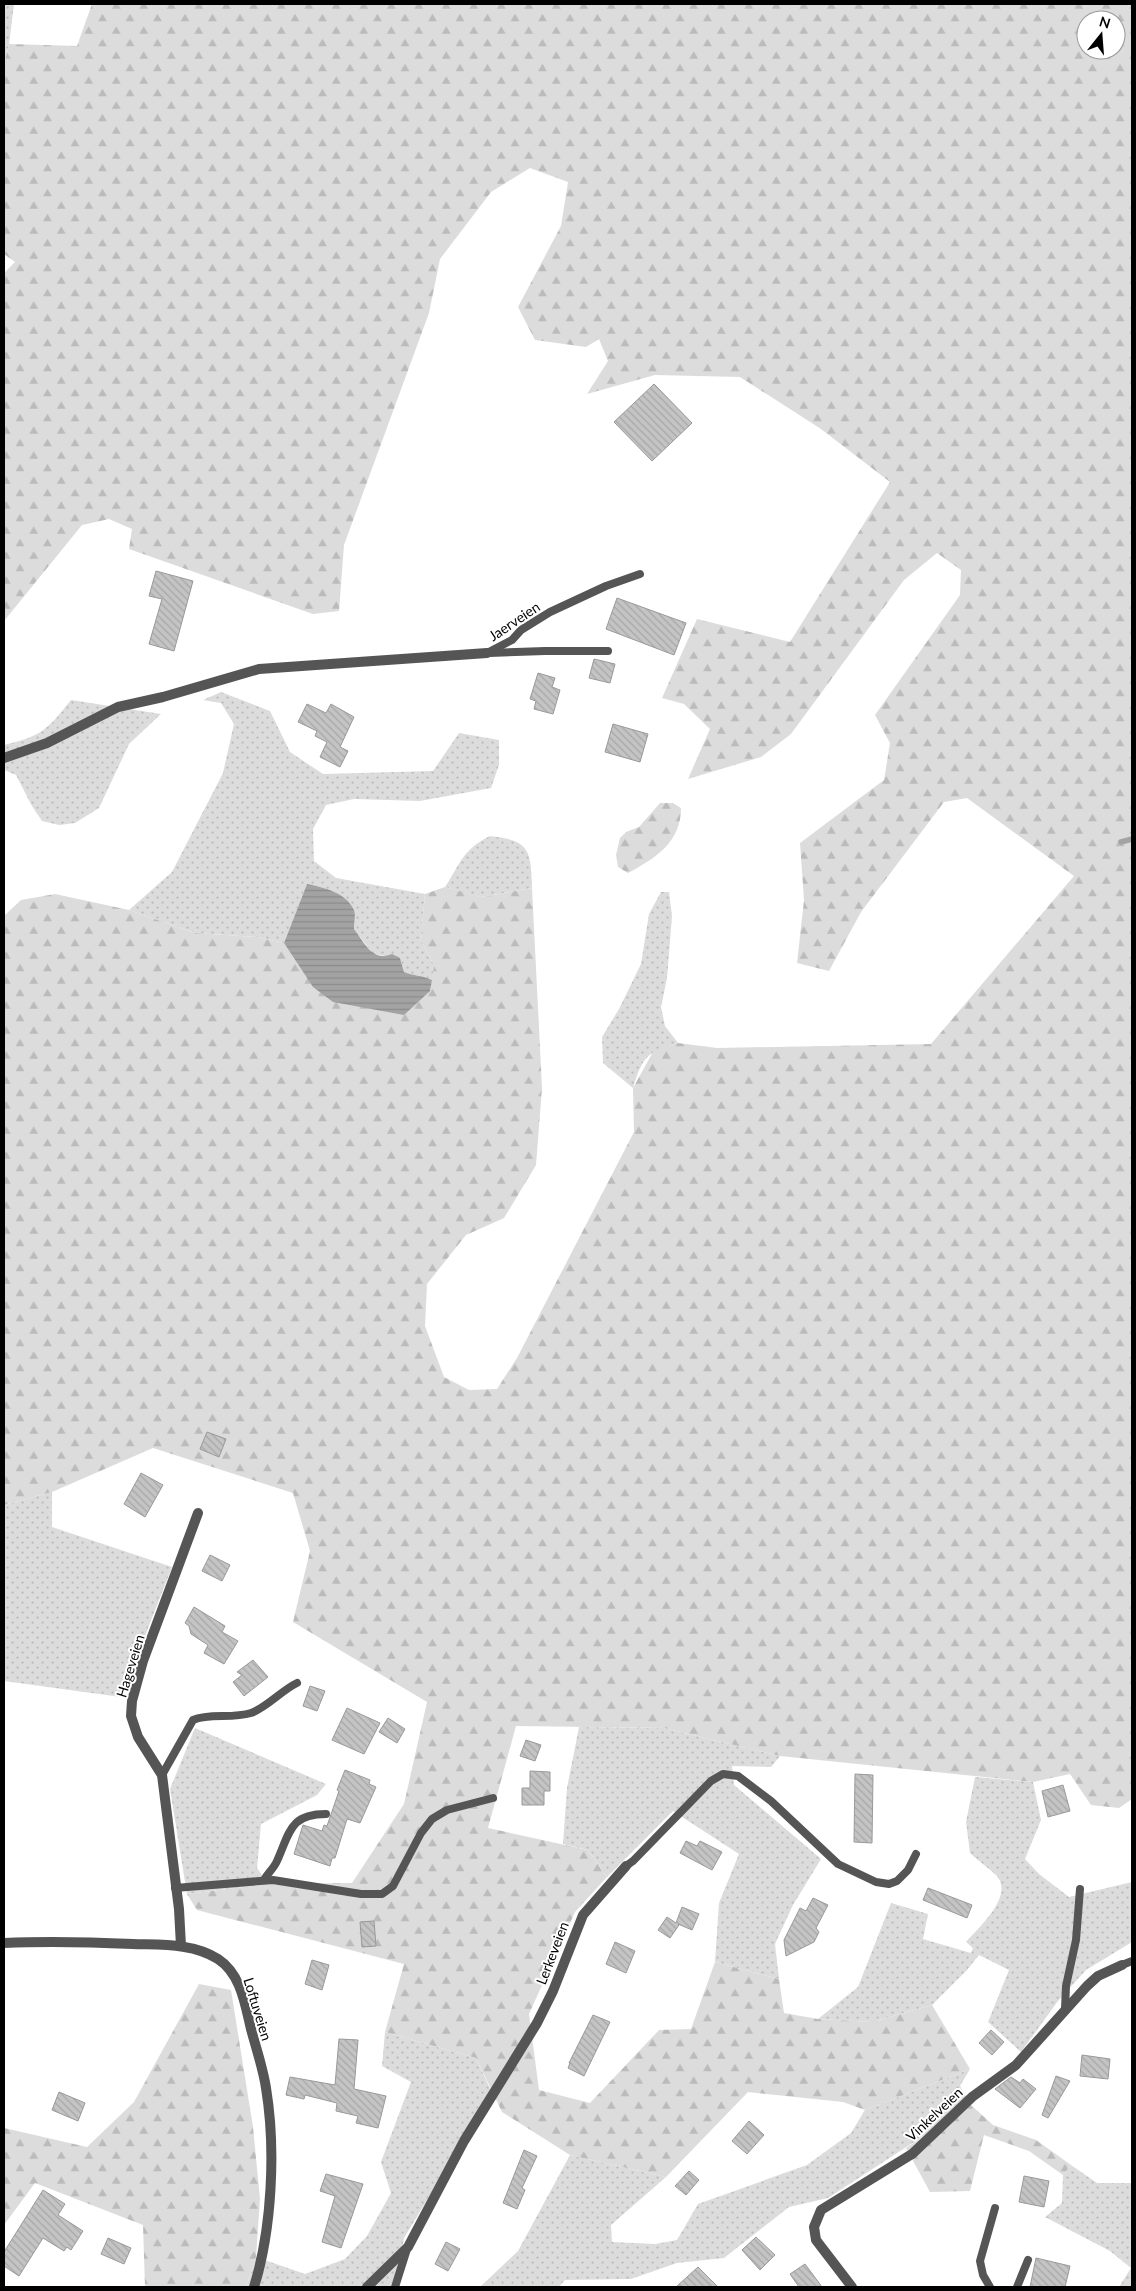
<svg xmlns="http://www.w3.org/2000/svg" width="1136" height="2291" viewBox="0 0 1136 2291" font-family="Lato,sans-serif">
<defs>
<pattern id="grass-dots" width="8" height="8" patternUnits="userSpaceOnUse" patternTransform="scale(1.25)"><rect width="8" height="8" fill="#dcdcdc"/><path d="M2 2h.1M6 6h.1" fill="none" stroke="#bbb" stroke-width="1.8" stroke-linecap="round"/></pattern>
<pattern id="forest-firs" width="22" height="20" patternUnits="userSpaceOnUse" patternTransform="scale(1.25)"><rect width="22" height="20" fill="#dcdcdc"/><path d="M5 1l3.5 6h-7zM16 11l3.5 6h-7z" fill="#bbb"/></pattern>
<pattern id="water-rules" width="6" height="5" patternUnits="userSpaceOnUse" patternTransform="scale(1.25)"><rect width="6" height="5" fill="#a3a3a3"/><path d="M0 2.5h6" fill="none" stroke="#8b8b8b"/></pattern>
<pattern id="building-back-hatch" width="6" height="6" patternUnits="userSpaceOnUse" patternTransform="scale(1.25)"><rect width="6" height="6" fill="#c4c4c4"/><path d="M-1 5l2 2M0 0l6 6M5-1l2 2" fill="none" stroke="#a7a7a7"/></pattern>
</defs>
<rect width="100%" height="100%" fill="#fff"/>
<g fill="url(#grass-dots)">
<polygon points="4,4 14,4 9,44 4,64"/>
<path d="M221,692L270,711L290,752L323,774L433,771L459,733L499,740V765L491,788L420,801L354,799L326,805L313,829L314,861L336,878L425,894L421,940L434,965L432,980C422,975 414,976 404,972L400,958L373,954L354,929C354,924 356,914 354,910C347,893 323,887 307,884L284,943L257,937L195,933L129,910L172,872L223,773L234,724L221,703L203,700Z"/>
<path d="M71,700L161,714L129,744L99,808L75,823L59,825L42,821L32,806L16,775L4,770V745C42,736 47,730 71,700Z"/>
<path d="M490,836C530,840 531,851 532,888L481,897L445,887C461,863 462,850 490,836Z"/>
<path d="M661,892H669L672,916L667,978L661,1007L665,1026L678,1043C646,1053 643,1056 633,1088L603,1063L602,1037L619,1009L641,964L649,914Z"/>
<polygon points="52,1492 52,1527 172,1567 121,1697 4,1681 4,1505"/>
<polygon points="579,1727 664,1728 780,1756 771,1767 732,1766 734,1785 821,1859 793,1905 775,1944 779,1979 715,1962 719,1903 739,1854 673,1811 607,1877 588,1850 563,1844 567,1788"/>
<polygon points="195,1728 326,1784 317,1795 261,1824 257,1868 268,1884 187,1894 170,1789"/>
<path d="M975,1777L1033,1782L1041,1820L1025,1859L1039,1874L1069,1897L1132,1882V1942L1086,1970L1058,2001L1021,2052L988,2022L1009,1970L979,1955L967,1970L932,2005L872,2022L818,2019L858,1987L891,1903L928,1914L923,1939L971,1953L973,1948L966,1942C978,1928 1014,1897 997,1876C989,1868 978,1861 970,1853L966,1822Z"/>
<polygon points="385,2032 476,2058 492,2093 404,2238 399,2267 390,2287 246,2287 256,2257 305,2274 345,2259 367,2236 391,2193 381,2162 411,2082 382,2066"/>
<polygon points="970,2069 960,2086 971,2105 828,2198 789,2207 724,2258 677,2263 631,2279 565,2280 559,2287 480,2287 518,2251 570,2155 666,2177 611,2225 612,2242 655,2244 677,2240 698,2204 807,2165 851,2133 865,2110"/>
<polygon points="1071,2165 1097,2183 1132,2183 1132,2287 1119,2287 1131,2268 1110,2251 1045,2217 1062,2203 1063,2175"/>
</g>
<g fill="url(#forest-firs)" fill-rule="evenodd">
<path d="M92,4H1132V1799L1119,1808L1091,1805L1070,1774L1033,1782L780,1756L664,1728L516,1726L488,1828L588,1850L607,1877L575,1912L529,2014L539,2090L590,2103L659,2030L691,2029L715,1962L779,1979L784,2013L818,2019L872,2022L932,2005L970,2069L865,2110L843,2102L748,2092L666,2177L570,2155L502,2112L476,2058L385,2032L404,1964L197,1910L187,1894L268,1884L352,1883L404,1804L427,1702L293,1622L310,1551L293,1493L153,1448L52,1492L4,1505V916L21,900L55,894L129,910L195,933L257,937L284,943L313,986L430,991L434,965L421,940L425,894L445,887L482,897L532,888L542,1088L536,1165L504,1218L466,1235L427,1284L425,1326L444,1377L469,1390L497,1389L517,1358L634,1132L633,1088L654,1050L678,1043L717,1048L931,1044L1074,876L967,798L944,802L861,912L829,971L797,963L804,900L800,843L884,780L890,743L875,715L960,595L961,570L937,553L904,580L791,734L761,757L688,779L710,729L684,704L662,698L697,619L790,642L890,482L821,429L740,377L655,375L587,394L608,361L599,339L586,347L535,340L518,307L561,226L568,182L530,168L491,192L440,259L429,313L344,545L339,611L313,614L129,549L132,529L109,519L82,525L4,621V273L15,262L4,254V64L9,44L77,46ZM1086,20H1116V50H1086Z"/>
<path d="M660,803H673L681,808C681,842 656,858 628,873L618,867L616,855L620,838L626,832L639,827Z"/>
<polygon points="199,1984 231,1990 253,2127 260,2199 256,2257 246,2287 145,2287 143,2225 35,2183 4,2225 4,2128 87,2147 134,2102"/>
<polygon points="971,2105 993,2125 1036,2140 1071,2165 1063,2175 1029,2151 984,2135 970,2191 930,2192 906,2148"/>
</g>
<path fill="url(#water-rules)" d="M307,884C323,887 347,893 354,910C356,914 354,924 354,929C365,943 372,962 392,954L400,958L404,972C414,976 422,975 432,980L430,991L404,1015L333,1002L313,987L284,943Z"/>
<g fill="none" stroke-linecap="round" stroke-linejoin="round">
<polyline stroke="#a3a3a3" stroke-width="5.5" points="1121,842 1132,839"/>
</g>
<g fill="url(#building-back-hatch)" stroke="#999">
<polygon points="654,384 692,423 652,461 614,422"/>
<polygon points="156,571 193,581 174,651 149,644 162,599 149,596"/>
<polygon points="617,598 686,623 674,655 606,629"/>
<polygon points="594,659 615,664 610,683 589,678"/>
<polygon points="538,673 555,678 552,687 560,690 553,714 534,709 536,701 530,699"/>
<polygon points="307,704 326,713 331,704 354,717 340,747 348,751 340,767 320,757 327,742 315,736 317,731 298,722"/>
<polygon points="613,724 648,734 640,762 605,752"/>
<polygon points="207,1432 226,1439 219,1457 200,1449"/>
<polygon points="141,1473 163,1485 145,1517 124,1504"/>
<polygon points="210,1555 230,1565 222,1581 202,1571"/>
<polygon points="194,1607 225,1626 222,1632 238,1641 224,1664 204,1653 208,1645 191,1634 189,1626 185,1623"/>
<polygon points="253,1660 268,1677 244,1696 233,1682 242,1675 237,1672"/>
<polygon points="310,1686 325,1691 317,1711 303,1706"/>
<polygon points="347,1708 380,1723 364,1754 332,1740"/>
<polygon points="388,1718 405,1729 397,1743 379,1732"/>
<polygon points="526,1740 541,1745 535,1761 520,1756"/>
<polygon points="345,1770 370,1780 369,1784 376,1787 360,1823 347,1819 335,1858 332,1858 330,1866 294,1854 303,1825 322,1831 324,1825 327,1826 339,1791 337,1790"/>
<polygon points="530,1771 550,1772 550,1791 544,1791 544,1805 522,1805 522,1788 530,1788"/>
<polygon points="855,1774 873,1775 872,1843 854,1842"/>
<polygon points="1063,1785 1070,1811 1048,1817 1042,1791"/>
<polygon points="686,1841 697,1846 700,1841 722,1852 712,1870 680,1853"/>
<polygon points="928,1888 972,1905 967,1918 923,1900"/>
<polygon points="813,1898 828,1905 816,1928 819,1932 814,1942 786,1956 784,1940 800,1908 806,1911"/>
<polygon points="682,1907 699,1914 692,1930 678,1924 679,1925 670,1938 658,1930 667,1917 676,1923"/>
<polygon points="374,1921 376,1946 362,1947 360,1922"/>
<polygon points="615,1942 635,1951 626,1973 606,1964"/>
<polygon points="312,1960 329,1965 322,1990 305,1984"/>
<polygon points="593,2015 610,2022 584,2076 568,2068 570,2063 569,2063"/>
<polygon points="991,2030 1004,2042 992,2055 979,2043"/>
<polygon points="339,2039 358,2040 354,2089 386,2096 378,2128 356,2123 358,2116 336,2111 337,2103 305,2095 304,2099 286,2095 290,2077 335,2085"/>
<polygon points="1082,2055 1110,2059 1108,2079 1080,2076"/>
<polygon points="1056,2076 1070,2081 1048,2118 1042,2115"/>
<polygon points="1011,2077 1020,2083 1023,2079 1036,2089 1020,2108 995,2089"/>
<polygon points="59,2092 85,2103 78,2121 52,2110"/>
<polygon points="749,2121 764,2135 747,2154 732,2141"/>
<polygon points="524,2150 537,2156 522,2188 525,2190 517,2209 503,2203"/>
<polygon points="689,2171 699,2180 686,2195 675,2186"/>
<polygon points="326,2174 363,2184 341,2248 322,2242 335,2196 320,2191"/>
<polygon points="1024,2176 1049,2181 1044,2207 1019,2202"/>
<polygon points="43,2190 65,2204 58,2215 83,2231 71,2250 67,2247 64,2251 43,2238 19,2276 4,2266 4,2252"/>
<polygon points="756,2237 775,2255 760,2270 742,2250"/>
<polygon points="108,2238 131,2248 124,2264 101,2254"/>
<polygon points="446,2242 460,2249 448,2271 435,2264"/>
<polygon points="1036,2258 1070,2266 1065,2287 1030,2287"/>
<polygon points="805,2264 822,2287 799,2287 790,2274"/>
<polygon points="698,2267 718,2287 676,2287"/>
</g>
<g fill="none" stroke-linecap="round" stroke-linejoin="round">
<g stroke="#555" stroke-width="8">
<polyline points="487,653 512,640 521,630 550,612 606,586 640,574"/>
<polyline points="489,653 545,651 608,651"/>
<path d="M162,1775L193,1720C209,1713 232,1719 251,1713C266,1708 282,1690 297,1683"/>
<polyline points="626,1866 633,1861 711,1781 723,1774 738,1776 771,1801 838,1864 876,1882 889,1884 897,1881 908,1870 916,1854"/>
<path d="M264,1880C268,1873 274,1868 277,1861C290,1832 290,1814 326,1814"/>
<polyline points="175,1888 273,1880 361,1894 382,1894 393,1886 421,1833 432,1819 447,1810 493,1798"/>
<polyline points="1122,1965 1132,1961"/>
<polyline points="1065,2009 1066,1986 1076,1940 1080,1889"/>
<polyline points="395,2287 407,2249"/>
<polyline points="990,2287 983,2275 980,2261 995,2208"/>
<polyline points="1017,2287 1028,2260"/>
</g>
<g stroke="#555" stroke-width="10">
<polyline points="4,758 47,743 118,707 163,697 259,669 487,653"/>
<path d="M4,1943C47,1941 90,1942 133,1944C161,1945 193,1943 218,1959C241,1974 245,2004 251,2029C256,2048 263,2068 266,2088C276,2149 272,2229 254,2287"/>
<polyline points="181,1946 179,1909 162,1775 138,1737 131,1716 132,1701 143,1661 198,1513"/>
<polyline points="367,2287 408,2247 464,2141 537,2023 553,1991 583,1915 626,1866"/>
<polyline points="852,2287 816,2240 814,2227 821,2210 912,2154 972,2097 1016,2065 1087,1986 1098,1976 1122,1965"/>
</g>
</g>
<g text-anchor="middle" dominant-baseline="central" stroke-width="4" stroke-linejoin="round" paint-order="stroke">
<g font-size="14" fill="#000" stroke="#fff">
<text transform="translate(514 621) rotate(-34)">Jaerveien</text>
<text transform="translate(130 1666) rotate(-73)">Hageveien</text>
<text transform="translate(552 1953) rotate(-69)">Lerkeveien</text>
<text transform="translate(258 2009) rotate(73)">Loftuveien</text>
<text transform="translate(934 2114) rotate(-43)">Vinkelveien</text>
</g>
</g>
<rect width="1136" height="2291" fill="none" stroke="#000000" stroke-width="10"/>
<g transform="translate(1101 35) rotate(17)"><circle r="24" fill="#ffffff" stroke="#999999"/>
<path d="M0-4L9 19L0 12L-9 19Z" fill="#000000"/>
<text y="-8" font-size="14" font-weight="bold" text-anchor="middle" fill="#000000">N</text>
</g>
</svg>
